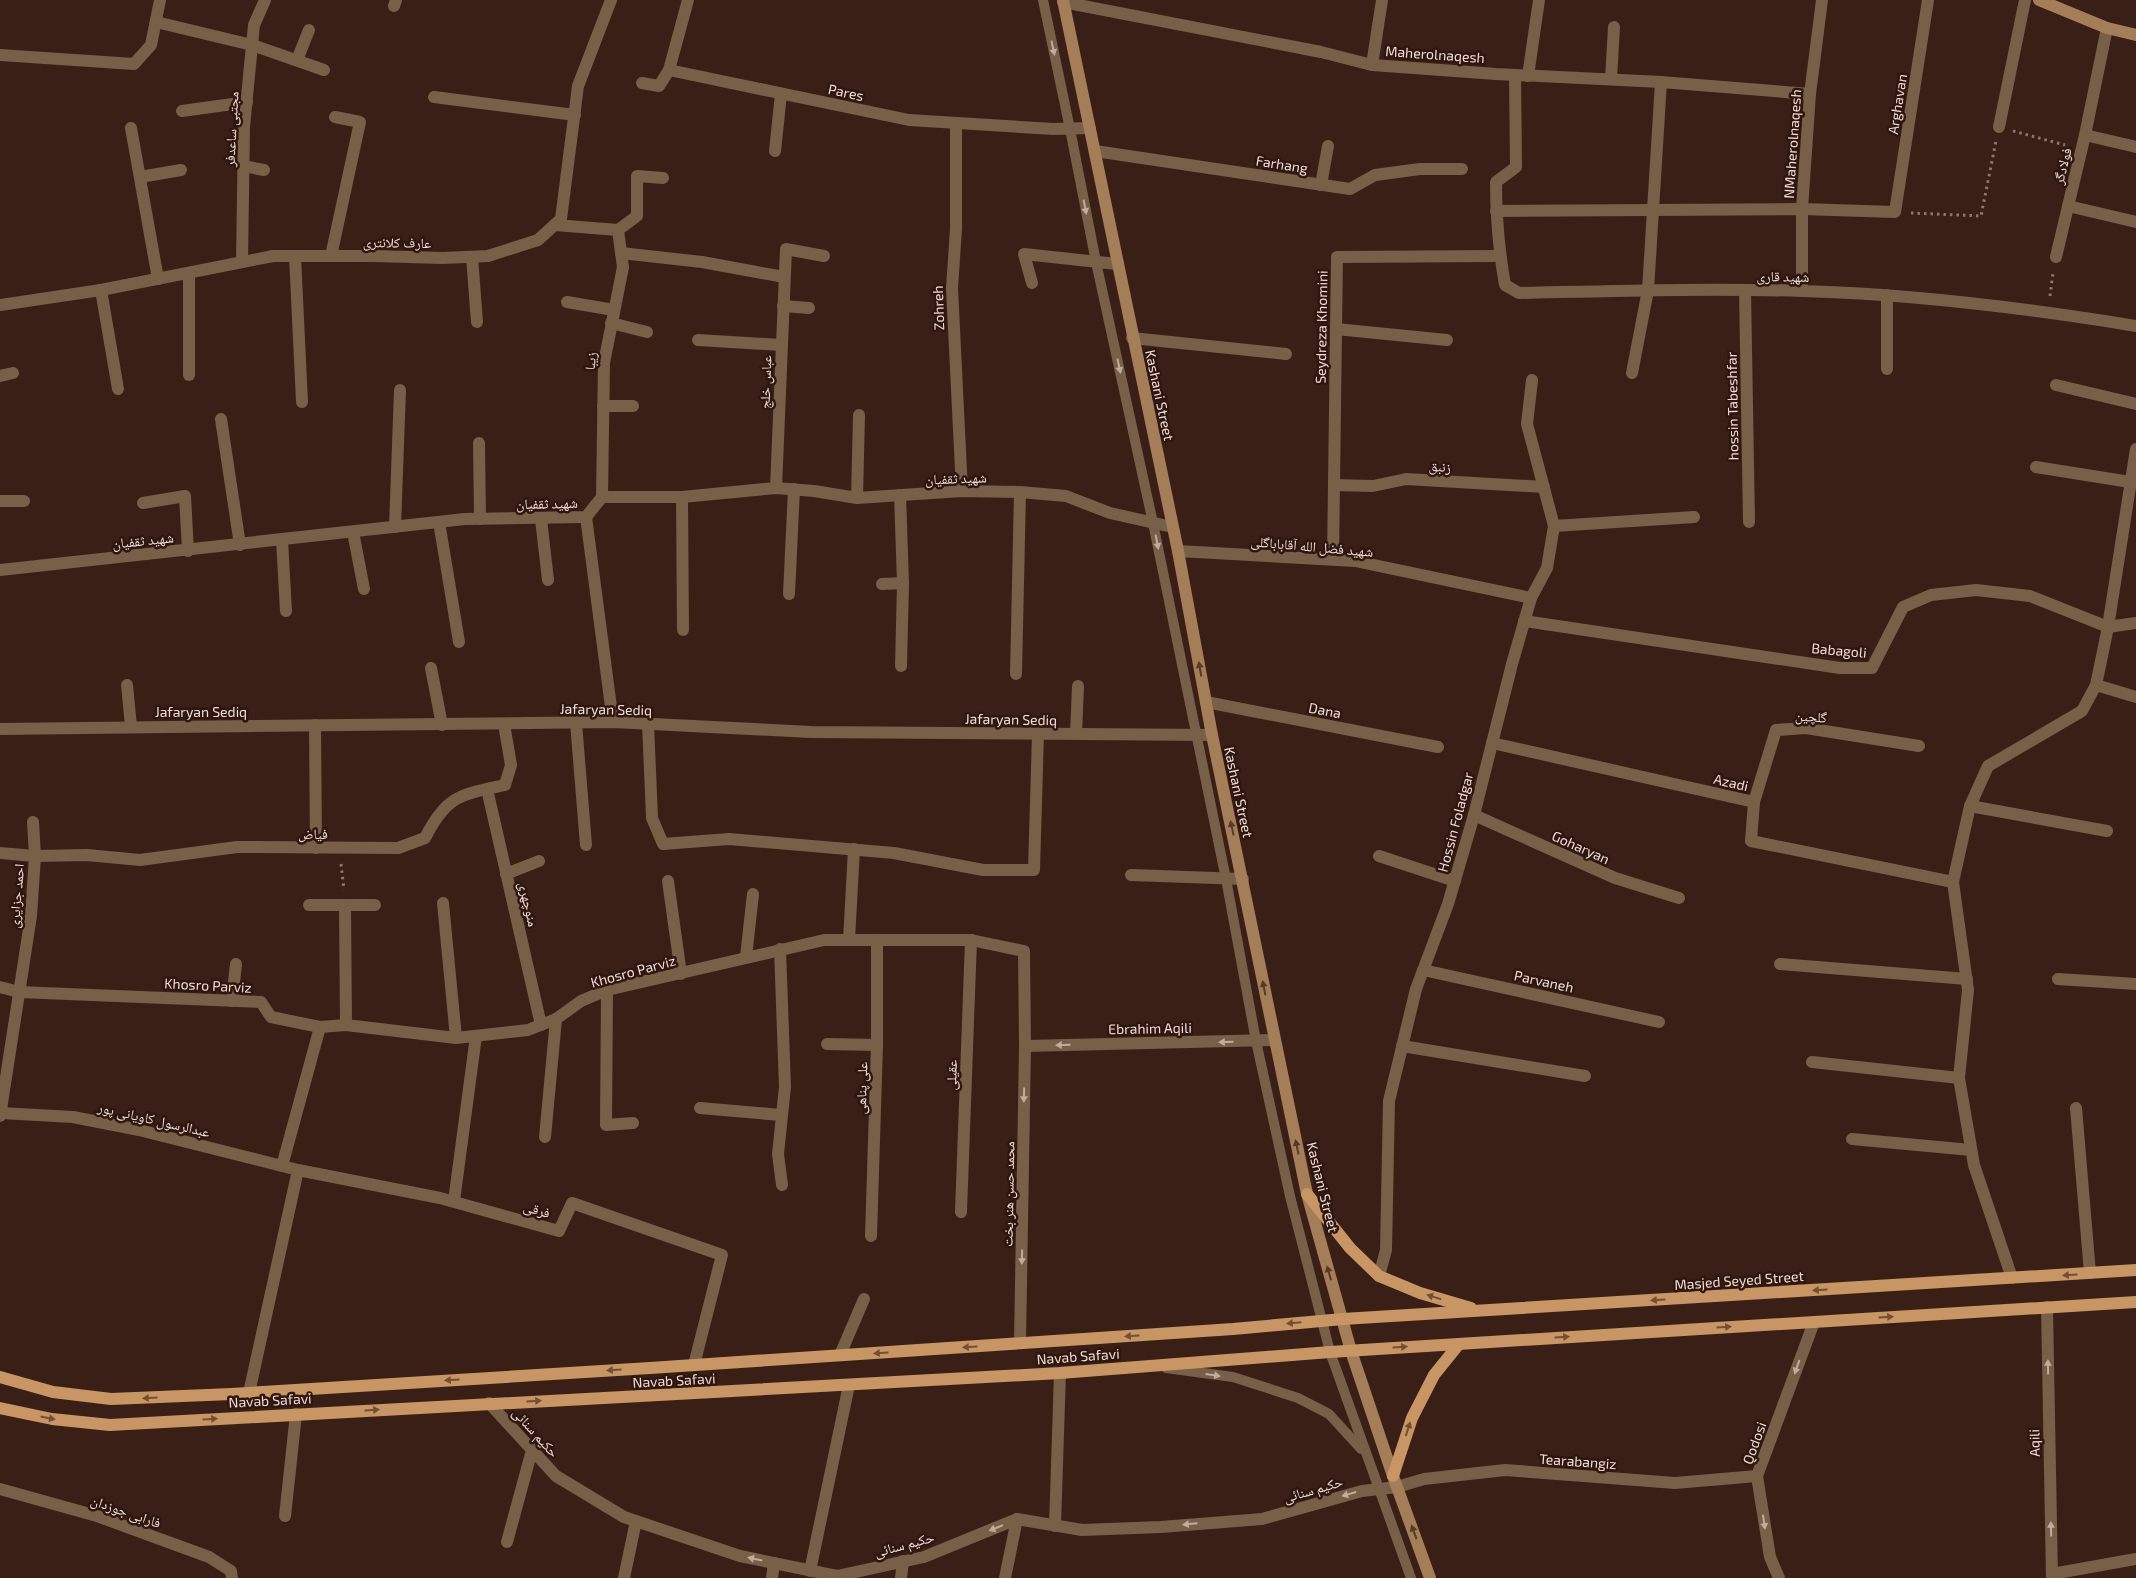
<svg xmlns="http://www.w3.org/2000/svg" width="2136" height="1578" viewBox="0 0 2136 1578" font-family="'Exo 2','Noto Naskh Arabic',sans-serif">
<rect width="100%" height="100%" fill="#3a1f17"/>
<g fill="none" stroke-linecap="round" stroke-linejoin="round">
<g stroke="#8d7670" stroke-width="3" stroke-dasharray="2.5 4" stroke-linecap="butt">
<polyline points="2013,131 2065,145"/>
<polyline points="1911,213 1981,216 1996,141"/>
<polyline points="2050,296 2053,273"/>
<polyline points="341,864 344,890"/>
</g>
<g stroke="#775f48" stroke-width="10">
<polyline points="1043,0 1070,129 1096,262 1153,523 1226,879 1256,1041 1290,1196 1330,1352 1411,1578"/>
<polyline points="1166,1368 1233,1377 1298,1398 1329,1414 1361,1449"/>
</g>
<g stroke="#775f48" stroke-width="12">
<polyline points="688,0 669,70 909,120 1053,129 1090,128"/>
<polyline points="1063,2 1321,52 1372,65 1496,74 1661,82 1810,94"/>
<polyline points="394,6 396,0"/>
<polyline points="156,22 252,45 324,70"/>
<polyline points="0,55 134,64 151,45 160,0"/>
<polyline points="297,60 309,30"/>
<polyline points="1372,65 1382,0"/>
<path d="M1515,75L1516,167L1496,182C1496,217 1499,251 1505,285L1519,293C1613,291 1708,288 1802,291C1914,294 2026,308 2136,326"/>
<polyline points="1528,76 1539,0"/>
<polyline points="1611,79 1614,27"/>
<polyline points="642,83 659,86 669,70"/>
<polyline points="434,97 575,115"/>
<polyline points="182,111 247,102"/>
<polyline points="956,124 956,229 952,288 962,491"/>
<polyline points="1999,127 2025,0"/>
<polyline points="131,128 158,279"/>
<polyline points="2085,135 2136,147"/>
<polyline points="775,151 781,94"/>
<polyline points="1095,151 1350,189 1375,175 1420,169 1462,169"/>
<polyline points="243,166 264,170"/>
<polyline points="140,177 181,170"/>
<polyline points="1321,185 1328,146"/>
<polyline points="2068,206 2136,222"/>
<polyline points="1496,211 1802,209 1895,212 1928,0"/>
<polyline points="555,225 618,230 637,216 637,176 663,178"/>
<polyline points="621,253 702,262 784,277"/>
<polyline points="295,256 302,402"/>
<polyline points="331,256 360,122 335,117"/>
<polyline points="472,257 477,322"/>
<polyline points="2056,257 2085,135 2107,28"/>
<polyline points="242,262 244,127 254,25 265,0"/>
<polyline points="1032,283 1024,254 1117,264"/>
<polyline points="101,290 118,389"/>
<polyline points="1745,290 1749,522"/>
<polyline points="1802,291 1802,209 1810,94 1822,0"/>
<polyline points="567,302 614,310"/>
<polyline points="0,305 101,290 273,256 372,256 443,258 488,256 538,240 561,219 578,86 611,0"/>
<polyline points="783,306 809,308"/>
<polyline points="611,323 647,332"/>
<polyline points="1336,329 1447,340"/>
<polyline points="1132,338 1286,354"/>
<polyline points="698,340 781,345"/>
<polyline points="1887,369 1887,295"/>
<polyline points="1632,373 1648,290 1661,82"/>
<polyline points="189,375 189,273"/>
<polyline points="0,376 13,373"/>
<polyline points="2056,385 2136,404"/>
<polyline points="603,406 633,406"/>
<polyline points="221,419 240,545"/>
<polyline points="479,443 480,519"/>
<polyline points="2036,467 2130,482"/>
<polyline points="1334,485 1373,486 1406,479 1544,487"/>
<polyline points="776,488 786,249 824,256"/>
<polyline points="900,495 903,583 901,666"/>
<polyline points="602,497 604,363 623,267 618,230"/>
<polyline points="682,497 683,630"/>
<polyline points="857,498 859,415"/>
<polyline points="0,501 24,501"/>
<polyline points="143,503 185,496 188,551"/>
<polyline points="586,517 613,722"/>
<polyline points="541,519 548,580"/>
<polyline points="439,522 459,642"/>
<polyline points="1554,526 1694,517"/>
<polyline points="395,527 400,390"/>
<polyline points="353,532 364,589"/>
<polyline points="282,540 286,611"/>
<polyline points="1178,551 1355,561 1531,598"/>
<polyline points="1333,559 1337,257 1499,256"/>
<polyline points="0,570 465,519 586,517 602,497 682,497 776,488 814,491 857,498 962,491 1020,492 1066,496 1110,513 1172,527"/>
<polyline points="882,584 903,583"/>
<polyline points="789,594 794,489"/>
<polyline points="1524,621 1840,668 1872,668 1903,607 1931,595 1976,590 2030,596 2108,627 2136,623"/>
<polyline points="431,668 442,725"/>
<polyline points="1016,674 1020,492"/>
<polyline points="127,685 131,726"/>
<polyline points="2096,685 2136,697"/>
<polyline points="1206,702 1438,747"/>
<polyline points="576,723 586,845"/>
<polyline points="648,724 652,818 663,844 729,839 894,853 983,870 1034,870 1038,734"/>
<polyline points="315,725 316,848"/>
<polyline points="0,729 613,722 811,732 1212,735"/>
<polyline points="1076,734 1078,686"/>
<polyline points="1492,743 1754,802 1751,841 1953,882"/>
<polyline points="487,789 541,1025"/>
<polyline points="1754,802 1776,730 1806,728 1919,746"/>
<polyline points="1970,806 2107,831"/>
<polyline points="1474,815 1615,878 1679,898"/>
<path d="M0,853L35,856L87,855L140,860L237,847L398,848L425,838C447,795 460,795 505,785L511,765L504,724"/>
<polyline points="1379,856 1455,881"/>
<polyline points="506,874 539,861"/>
<polyline points="1131,875 1243,879"/>
<polyline points="668,881 681,974"/>
<polyline points="443,903 456,1038"/>
<polyline points="309,905 375,905"/>
<polyline points="345,905 346,1025"/>
<polyline points="849,940 854,849"/>
<polyline points="780,949 785,1087 778,1154 782,1185"/>
<polyline points="746,957 753,894"/>
<polyline points="1780,964 1967,979"/>
<polyline points="1423,970 1659,1022"/>
<polyline points="2058,979 2136,984"/>
<polyline points="0,987 19,992 261,1002 271,1017 320,1027 346,1025 456,1038 528,1030 556,1019 581,1001 607,990 824,940 971,940 1024,951 1025,1046 1020,1343"/>
<polyline points="607,990 606,1125 633,1123"/>
<polyline points="232,1001 236,964"/>
<polyline points="827,1044 877,1045"/>
<polyline points="1025,1046 1274,1040"/>
<polyline points="1402,1046 1585,1076"/>
<polyline points="1812,1062 1959,1078"/>
<polyline points="700,1108 781,1115"/>
<polyline points="2076,1108 2090,1273"/>
<polyline points="1,1113 73,1117 139,1130 298,1170 440,1198 559,1231 572,1203 722,1255 694,1365"/>
<polyline points="0,1116 31,916 35,856 33,822"/>
<polyline points="545,1137 556,1019"/>
<polyline points="1852,1139 1971,1150"/>
<polyline points="282,1166 320,1027"/>
<polyline points="454,1201 476,1036"/>
<polyline points="961,1212 971,940"/>
<polyline points="871,1236 877,1045 877,941"/>
<polyline points="1379,1276 1386,1250 1389,1101 1416,989 1448,904 1474,815 1512,664 1531,598 1547,568 1554,526 1527,424 1532,380"/>
<polyline points="2012,1278 1974,1165 1959,1078 1968,990 1953,882 1970,806 1988,766 2082,711 2096,685 2108,627 2136,449"/>
<polyline points="2047,1307 2052,1578"/>
<polyline points="840,1355 864,1299"/>
<polyline points="249,1393 298,1170"/>
<polyline points="489,1403 556,1476 624,1517 740,1556 837,1576 924,1557 1017,1519 1082,1530 1161,1527 1262,1519 1362,1491 1397,1487 1424,1479 1505,1470 1675,1483 1757,1476"/>
<polyline points="0,1489 97,1516 209,1557 231,1571 232,1578"/>
<polyline points="285,1516 296,1414"/>
<polyline points="1055,1526 1060,1373"/>
<polyline points="507,1542 532,1450"/>
<polyline points="810,1571 849,1385"/>
<polyline points="2052,1574 2136,1559"/>
<polyline points="624,1578 636,1521"/>
<polyline points="772,1578 774,1563"/>
<polyline points="901,1578 903,1561"/>
<polyline points="1005,1578 1017,1519"/>
<polyline points="1779,1578 1770,1557 1757,1476 1814,1322"/>
</g>
<g stroke="#a47e58" stroke-width="12">
<polyline points="1063,0 1178,551 1212,735 1307,1194 1351,1351 1393,1476 1430,1578"/>
<polyline points="2039,0 2107,28 2136,35"/>
</g>
<g stroke="#c79664" stroke-width="12">
<polyline points="1307,1194 1350,1248 1379,1276 1420,1293 1471,1308"/>
<polyline points="0,1377 53,1392 111,1399 231,1394 650,1368 1233,1329 1343,1319 2136,1270"/>
<polyline points="0,1408 52,1419 110,1425 1060,1373 1330,1352 2136,1302"/>
<polyline points="1393,1476 1412,1418 1434,1375 1459,1344"/>
</g>
</g>
<defs><path id="oneway-solid" d="M-6-.8H1V-3.2L6.5 0L1 3.2V.8H-6Z" transform="scale(1.25)"/></defs>
<g fill="#c0ab9e">
<use href="#oneway-solid" transform="translate(1053 48) rotate(78)"/>
<use href="#oneway-solid" transform="translate(1085 207) rotate(79)"/>
<use href="#oneway-solid" transform="translate(1119 366) rotate(78)"/>
<use href="#oneway-solid" transform="translate(1157 542) rotate(79)"/>
<use href="#oneway-solid" transform="translate(1226 1042) rotate(179)"/>
<use href="#oneway-solid" transform="translate(1063 1045) rotate(179)"/>
<use href="#oneway-solid" transform="translate(1024 1095) rotate(91)"/>
<use href="#oneway-solid" transform="translate(1022 1257) rotate(91)"/>
<use href="#oneway-solid" transform="translate(1797 1367) rotate(110)"/>
<use href="#oneway-solid" transform="translate(2048 1367) rotate(-91)"/>
<use href="#oneway-solid" transform="translate(1213 1375) rotate(8)"/>
<use href="#oneway-solid" transform="translate(1349 1494) rotate(164)"/>
<use href="#oneway-solid" transform="translate(1764 1522) rotate(82)"/>
<use href="#oneway-solid" transform="translate(1190 1524) rotate(175)"/>
<use href="#oneway-solid" transform="translate(996 1528) rotate(158)"/>
<use href="#oneway-solid" transform="translate(2051 1529) rotate(-91)"/>
<use href="#oneway-solid" transform="translate(755 1559) rotate(-168)"/>
</g>
<g fill="#583a28">
<use href="#oneway-solid" transform="translate(1200 669) rotate(-100)"/>
<use href="#oneway-solid" transform="translate(1232 828) rotate(-102)"/>
<use href="#oneway-solid" transform="translate(1264 988) rotate(-101)"/>
<use href="#oneway-solid" transform="translate(1297 1147) rotate(-102)"/>
<use href="#oneway-solid" transform="translate(1329 1273) rotate(-106)"/>
<use href="#oneway-solid" transform="translate(1414 1532) rotate(-110)"/>
</g>
<g fill="#735035">
<use href="#oneway-solid" transform="translate(2070 1275) rotate(176)"/>
<use href="#oneway-solid" transform="translate(1820 1290) rotate(176)"/>
<use href="#oneway-solid" transform="translate(1434 1297) rotate(-163)"/>
<use href="#oneway-solid" transform="translate(1658 1300) rotate(176)"/>
<use href="#oneway-solid" transform="translate(1886 1317) rotate(-4)"/>
<use href="#oneway-solid" transform="translate(1294 1323) rotate(175)"/>
<use href="#oneway-solid" transform="translate(1724 1327) rotate(-4)"/>
<use href="#oneway-solid" transform="translate(1132 1336) rotate(176)"/>
<use href="#oneway-solid" transform="translate(1562 1337) rotate(-4)"/>
<use href="#oneway-solid" transform="translate(970 1347) rotate(176)"/>
<use href="#oneway-solid" transform="translate(1400 1347) rotate(-4)"/>
<use href="#oneway-solid" transform="translate(881 1353) rotate(176)"/>
<use href="#oneway-solid" transform="translate(614 1370) rotate(176)"/>
<use href="#oneway-solid" transform="translate(452 1380) rotate(176)"/>
<use href="#oneway-solid" transform="translate(150 1398) rotate(177)"/>
<use href="#oneway-solid" transform="translate(534 1401) rotate(-3)"/>
<use href="#oneway-solid" transform="translate(372 1410) rotate(-3)"/>
<use href="#oneway-solid" transform="translate(48 1418) rotate(11)"/>
<use href="#oneway-solid" transform="translate(210 1419) rotate(-3)"/>
<use href="#oneway-solid" transform="translate(1408 1429) rotate(-72)"/>
</g>
<g text-anchor="middle" dominant-baseline="central" stroke-width="5" stroke-linejoin="round" paint-order="stroke">
<g font-size="14" fill="#f0ddd8" stroke="#2f160e">
<text transform="translate(1435 54) rotate(4)">Maherolnaqesh</text>
<text transform="translate(846 92) rotate(12)">Pares</text>
<text transform="translate(1897 104) rotate(-81)">Arghavan</text>
<text transform="translate(231 129) rotate(-87)">مجتبی ساعدفر</text>
<text transform="translate(1792 144) rotate(-86)">NMaherolnaqesh</text>
<text transform="translate(1282 164) rotate(9)">Farhang</text>
<text transform="translate(2062 166) rotate(-76)">فولادگر</text>
<text transform="translate(397 242) rotate(1)">عارف کلانتری</text>
<text transform="translate(1783 276) rotate(1)">شهید قاری</text>
<text transform="translate(938 308) rotate(-92)">Zohreh</text>
<text transform="translate(1321 327) rotate(-89)">Seydreza Khomini</text>
<text transform="translate(590 361) rotate(-84)">زیبا</text>
<text transform="translate(765 382) rotate(-88)">عباس خلج</text>
<text transform="translate(1160 395) rotate(78)">Kashani Street</text>
<text transform="translate(1732 406) rotate(-91)">hossin Tabeshfar</text>
<text transform="translate(1440 466) rotate(4)">زنبق</text>
<text transform="translate(956 478) rotate(-2)">شهید ثقفیان</text>
<text transform="translate(547 503) rotate(-1)">شهید ثقفیان</text>
<text transform="translate(143 540) rotate(-6)">شهید ثقفیان</text>
<text transform="translate(1312 546) rotate(5)">شهید فضل الله آقاباباگلی</text>
<text transform="translate(1839 650) rotate(5)">Babagoli</text>
<text transform="translate(606 709) rotate(1)">Jafaryan Sediq</text>
<text transform="translate(1325 710) rotate(11)">Dana</text>
<text x="201" y="711">Jafaryan Sediq</text>
<text transform="translate(1811 716) rotate(4)">گلچین</text>
<text transform="translate(1011 719) rotate(1)">Jafaryan Sediq</text>
<text transform="translate(1731 782) rotate(13)">Azadi</text>
<text transform="translate(1239 792) rotate(78)">Kashani Street</text>
<text transform="translate(1455 822) rotate(-75)">Hossin Foladgar</text>
<text x="313" y="833">فیاض</text>
<text transform="translate(1581 847) rotate(24)">Goharyan</text>
<text transform="translate(16 896) rotate(-85)">احمد جزایری</text>
<text transform="translate(529 904) rotate(77)">منوچهری</text>
<text transform="translate(633 971) rotate(-15)">Khosro Parviz</text>
<text transform="translate(1544 981) rotate(12)">Parvaneh</text>
<text transform="translate(208 985) rotate(3)">Khosro Parviz</text>
<text transform="translate(1150 1028) rotate(-1)">Ebrahim Aqili</text>
<text transform="translate(951 1075) rotate(-88)">عقیلی</text>
<text transform="translate(861 1088) rotate(-88)">علی پناهی</text>
<text transform="translate(154 1119) rotate(13)">عبدالرسول کاویانی پور</text>
<text transform="translate(1323 1187) rotate(76)">Kashani Street</text>
<text transform="translate(1008 1194) rotate(-89)">محمد حسن هنر بخت</text>
<text transform="translate(537 1209) rotate(16)">فرقی</text>
<text transform="translate(1739 1280) rotate(-4)">Masjed Seyed Street</text>
<text transform="translate(1078 1356) rotate(-4)">Navab Safavi</text>
<text transform="translate(674 1380) rotate(-3)">Navab Safavi</text>
<text transform="translate(270 1400) rotate(-3)">Navab Safavi</text>
<text transform="translate(536 1432) rotate(48)">حکیم سنائی</text>
<text transform="translate(1754 1443) rotate(-70)">Qodosi</text>
<text transform="translate(2034 1443) rotate(-91)">Aqili</text>
<text transform="translate(1578 1461) rotate(4)">Tearabangiz</text>
<text transform="translate(1313 1489) rotate(-16)">حکیم سنائی</text>
<text transform="translate(126 1511) rotate(19)">فارابی جوزدان</text>
<text transform="translate(904 1544) rotate(-15)">حکیم سنائی</text>
</g>
</g>
</svg>
